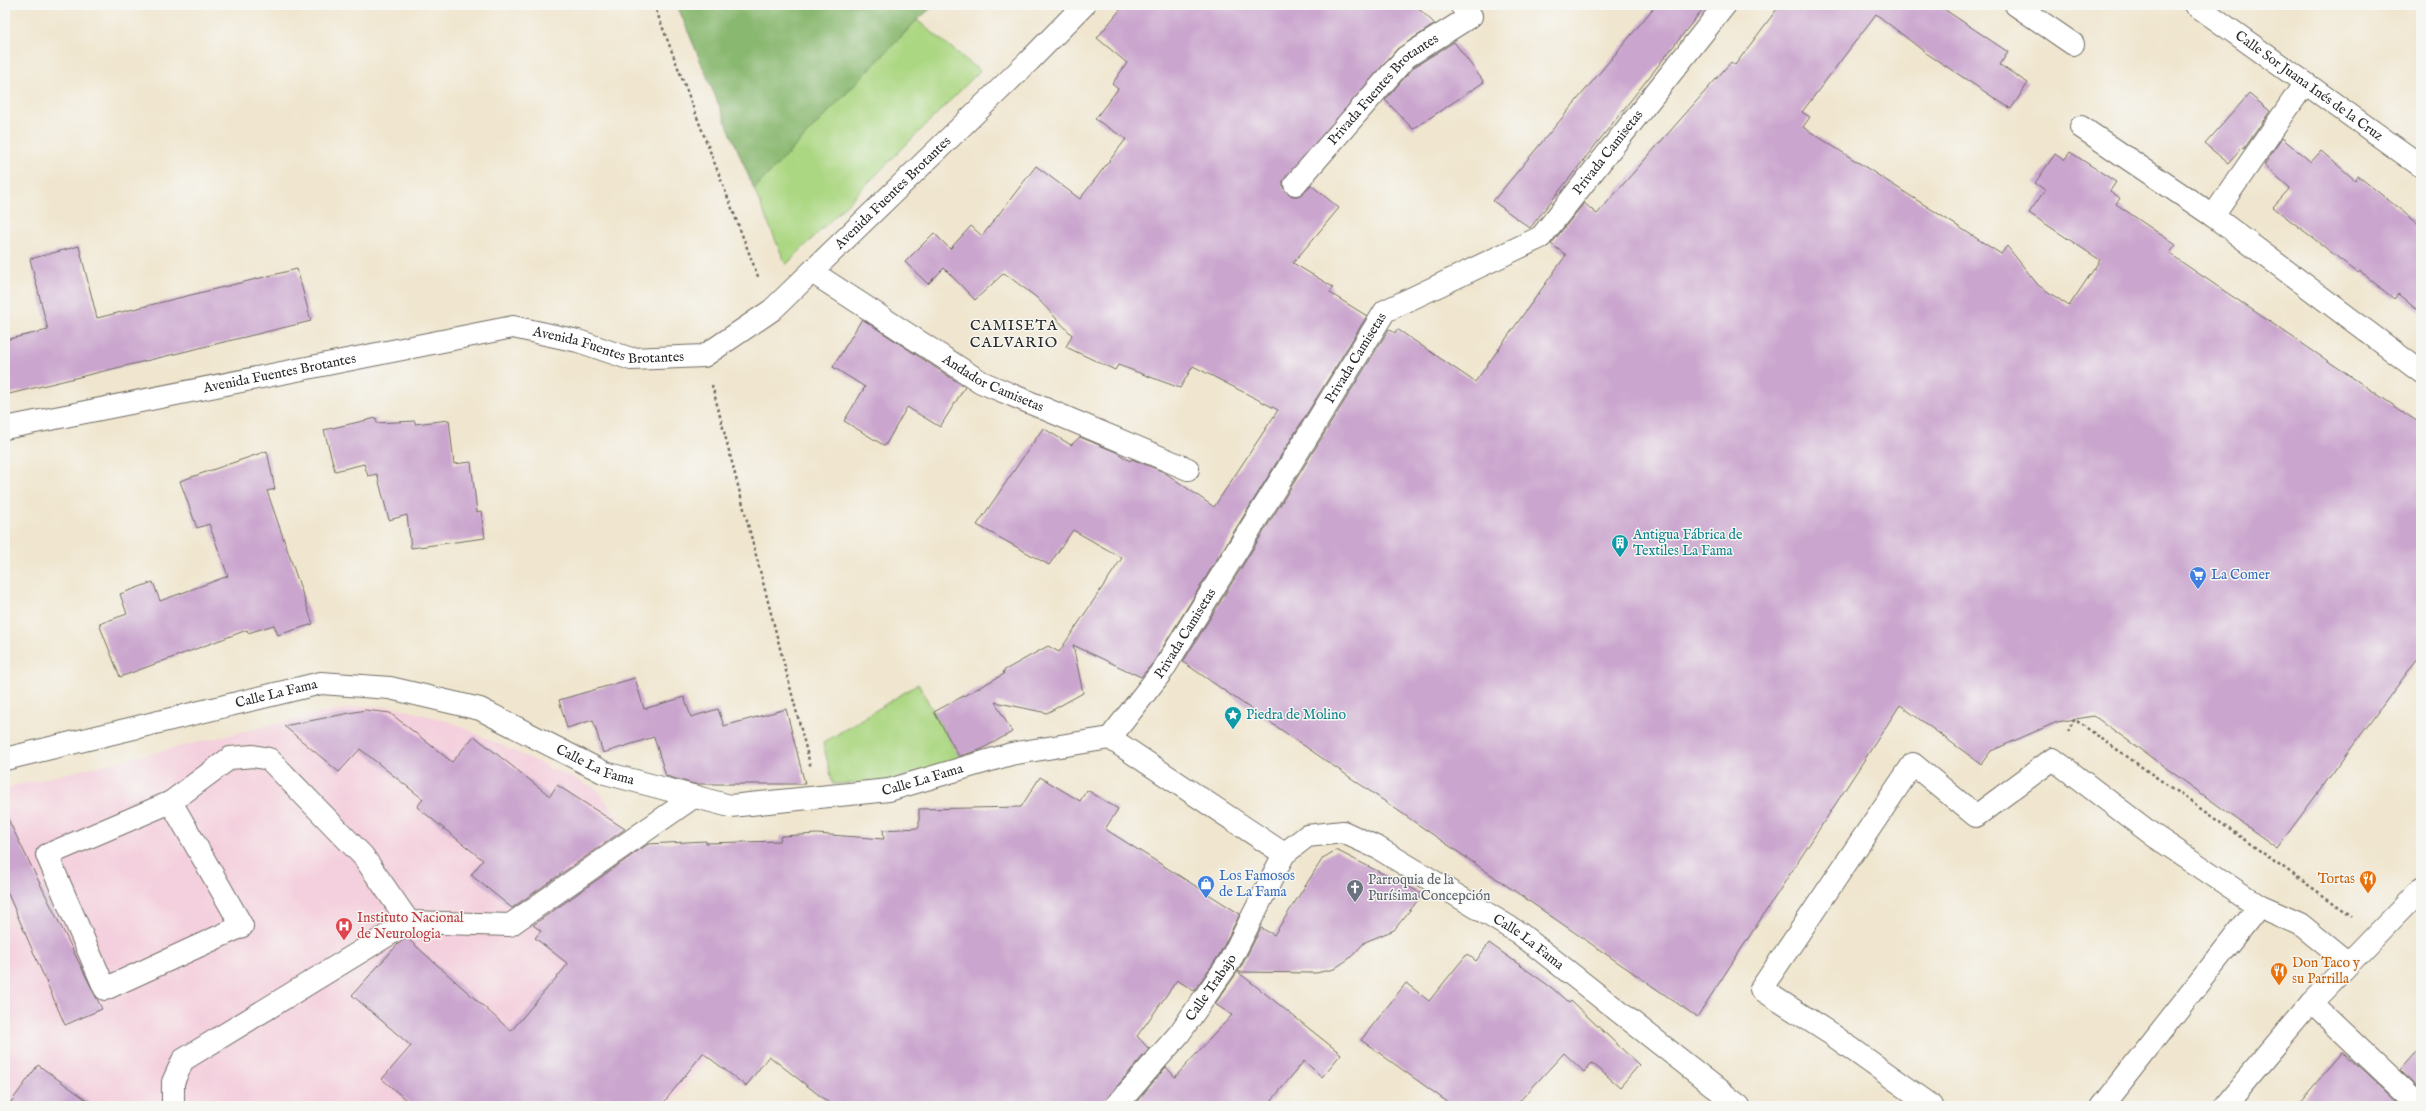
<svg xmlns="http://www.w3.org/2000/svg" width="2426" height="1111" viewBox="0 0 2426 1111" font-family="'IM FELL English',serif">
<rect width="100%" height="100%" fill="#f6f6f2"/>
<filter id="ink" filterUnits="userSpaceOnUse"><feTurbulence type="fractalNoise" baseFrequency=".025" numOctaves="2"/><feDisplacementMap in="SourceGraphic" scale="8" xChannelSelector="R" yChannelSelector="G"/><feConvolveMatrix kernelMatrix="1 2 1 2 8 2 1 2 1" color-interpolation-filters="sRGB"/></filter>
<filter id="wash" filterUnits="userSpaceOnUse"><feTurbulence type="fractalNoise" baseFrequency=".012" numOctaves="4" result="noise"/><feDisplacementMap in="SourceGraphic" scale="16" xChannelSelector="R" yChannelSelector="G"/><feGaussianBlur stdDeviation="0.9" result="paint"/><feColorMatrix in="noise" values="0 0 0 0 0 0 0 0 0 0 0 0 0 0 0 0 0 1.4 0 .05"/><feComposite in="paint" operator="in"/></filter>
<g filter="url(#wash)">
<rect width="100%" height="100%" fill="#f0e6cf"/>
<polygon fill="#f4cfdd" points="364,706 395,707 451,722 598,790 648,860 754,998 669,1106 5,1106 5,788 331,711"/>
<g fill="#acd782" stroke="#6c8156">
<polygon points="917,20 980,71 786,265 754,189"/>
<polygon points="918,684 961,760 888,782 833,784 823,743"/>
</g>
<polygon fill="#89b870" stroke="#5a724e" points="677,5 935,5 917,20 754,189"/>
<g id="blocks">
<g fill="#caa5ce">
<polygon points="1124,5 1415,5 1435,24 1397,49 1283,181 1283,188 1292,196 1299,196 1311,185 1339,208 1293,263 1333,287 1330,293 1367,316 1153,663 1141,677 1073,645 1083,693 1047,713 995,702 1012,732 980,750 959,756 934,712 1004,674 1003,671 1048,646 1059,652 1122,558 1073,530 1049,565 977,525 1043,428 1071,445 1080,437 1116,452 1130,461 1132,459 1164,472 1214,507 1278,410 1193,366 1180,388 1118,365 1115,370 1066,347 1072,335 1036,297 1004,273 975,300 944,268 928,284 905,262 934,233 950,249 971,226 982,236 1036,166 1080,199 1126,139 1095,119 1118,89 1112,84 1127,63 1097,38"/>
<polygon points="1656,5 1706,5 1530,228 1493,201"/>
<polygon points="1780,5 1938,5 2008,52 2000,65 2028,83 2011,109 1926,53 1876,14 1802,112 1810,117 1803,127 2001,254 2007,246 2038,285 2069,306 2100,260 2029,213 2045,190 2035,183 2055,154 2064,160 2070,152 2116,182 2110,191 2120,198 2116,204 2176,245 2170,253 2180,261 2421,424 2421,654 2277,848 2094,716 2057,722 1991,751 1981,764 1900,705 1697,1017 1183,662 1389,329 1395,333 1397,329 1475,382 1566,255 1551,244 1584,203 1597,214 1731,62 1735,65"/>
<polygon points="1454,42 1484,82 1413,129 1385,100 1414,67"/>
<polygon points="2249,94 2270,111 2244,149 2242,147 2228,163 2205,144"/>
<polygon points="2282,138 2311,162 2321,151 2355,180 2358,176 2421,226 2421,313 2398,294 2394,299 2360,271 2358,273 2273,207 2290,188 2264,165"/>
<polygon points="79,246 97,318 297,269 311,321 5,395 5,340 48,330 30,259"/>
<polygon points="862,319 965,387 940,427 907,407 885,446 844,421 865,387 833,367"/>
<polygon points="376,418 377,423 415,421 415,424 449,420 454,464 471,462 477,512 481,511 485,538 411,548 407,515 389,520 377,474 368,476 364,464 335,471 324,430"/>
<polygon points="267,451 275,489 267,491 313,624 278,635 274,625 248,633 247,630 120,677 99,624 127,614 120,594 153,582 160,601 228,576 209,524 197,528 180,481"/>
<polygon points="635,678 644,709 684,697 691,717 718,709 724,726 786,709 805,784 694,784 666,776 654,737 603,753 593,720 567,728 559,700"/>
<polygon points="365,710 390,713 452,762 474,736 550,796 557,785 625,829 512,908 471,875 483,860 417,807 423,799 360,749 339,772 284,726"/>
<polygon points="1040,777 1080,801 1087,790 1118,809 1105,829 1240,914 1219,955 1194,991 1177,980 1154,1013 1137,1036 1149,1049 1107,1098 1104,1106 833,1106 769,1056 746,1086 703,1053 661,1106 413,1106 382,1079 411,1046 352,995 398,944 407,938 511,1031 568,964 535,938 541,931 533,925 648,844 706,841 706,843 780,841 781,836 817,834 884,839 883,830 919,828 919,809 1021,807"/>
<polygon points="5,813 102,1009 65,1025 5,887"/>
<polygon points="1336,850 1423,894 1394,930 1365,942 1350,958 1334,969 1316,973 1238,972 1341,1054 1322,1077 1304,1061 1267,1106 1133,1106 1166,1067 1175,1077 1232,1015 1215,1004 1241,967 1261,928 1274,935 1323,858"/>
<polygon points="1489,943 1552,988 1569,1003 1571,1001 1639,1065 1620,1087 1592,1063 1584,1072 1564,1053 1515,1106 1453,1106 1361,1040 1406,983 1429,1001 1467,954 1476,961"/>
<polygon points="2421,1046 2421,1090 2400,1070"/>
<polygon points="2343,1052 2366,1072 2402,1106 2296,1106"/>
<polygon points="38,1065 95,1106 8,1106"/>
</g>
</g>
</g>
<g filter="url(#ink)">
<use href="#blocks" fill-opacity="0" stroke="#706c64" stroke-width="1"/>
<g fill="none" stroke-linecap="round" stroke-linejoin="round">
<defs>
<g id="minor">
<polyline points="2016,5 2073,44"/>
<path id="s1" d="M2196,5L2421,166"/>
<polyline points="2305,83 2213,216 2421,372"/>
<polyline points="2081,127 2213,216"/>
<path id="s2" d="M1295,184L1406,57L1471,16L1461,5"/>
<path id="s3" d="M812,272L981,382L1188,469"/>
<path id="s4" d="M5,428L513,327L578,341L631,359L704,356L772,310L1029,61L1084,5"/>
<path id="s5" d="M1110,738L1163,670L1385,311L1541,237L1725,5"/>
<path id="s6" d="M5,759L321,683L390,688L480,709L605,773L730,806L889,790L1011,754L1110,738L1284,854L1307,836L1343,832L1378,848L1519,933L1739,1106"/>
<polygon points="171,802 242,926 105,989 47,855"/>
<polyline points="171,802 230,758 253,756 269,759 363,856 409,922"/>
<polyline points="2311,1003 2420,1106"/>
<polyline points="173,1106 173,1082 183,1060 409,922 510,925 695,796"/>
<path id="s7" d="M1116,1106L1179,1034L1230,961L1284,854"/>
<polyline points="1932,1106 1831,1034 1761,989 1913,764 1976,816 2053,759 2153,835 2259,906 2300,924 2348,963"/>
<polyline points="2102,1106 2259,906"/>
<polyline points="2224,1106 2311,1003 2421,889"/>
</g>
</defs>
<use href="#minor" stroke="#706c64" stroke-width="24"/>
<g stroke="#706c64" stroke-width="2.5" stroke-dasharray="3 3" stroke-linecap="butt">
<polyline points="654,5 759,279"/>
<polyline points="712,385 811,768"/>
<polyline points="2068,732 2074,719 2352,916"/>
</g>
<use href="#minor" stroke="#fff" stroke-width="22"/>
</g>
</g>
<defs>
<symbol id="building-pin" viewBox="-11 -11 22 30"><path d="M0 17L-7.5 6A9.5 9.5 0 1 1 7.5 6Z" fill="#0f9aa8" stroke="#f6f6f2"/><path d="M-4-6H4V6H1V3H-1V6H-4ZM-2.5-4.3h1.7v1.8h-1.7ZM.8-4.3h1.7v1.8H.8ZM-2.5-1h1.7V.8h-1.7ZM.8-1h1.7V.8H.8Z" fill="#fff"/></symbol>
<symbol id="supermarket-pin" viewBox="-11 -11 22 30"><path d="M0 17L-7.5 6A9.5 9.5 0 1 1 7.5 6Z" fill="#3f7fe0" stroke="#f6f6f2"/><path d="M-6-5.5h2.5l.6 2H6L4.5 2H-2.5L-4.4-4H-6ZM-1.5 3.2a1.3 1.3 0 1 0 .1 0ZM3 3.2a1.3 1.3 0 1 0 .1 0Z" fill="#fff"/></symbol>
<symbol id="sight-pin" viewBox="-11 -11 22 30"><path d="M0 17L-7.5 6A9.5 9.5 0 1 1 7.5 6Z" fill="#0f9aa8" stroke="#f6f6f2"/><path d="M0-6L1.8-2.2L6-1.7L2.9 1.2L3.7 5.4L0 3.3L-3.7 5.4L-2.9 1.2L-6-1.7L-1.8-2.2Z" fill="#fff"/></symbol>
<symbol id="restaurant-pin" viewBox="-11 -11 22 30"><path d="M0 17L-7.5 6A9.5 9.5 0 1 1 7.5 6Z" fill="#e8710a" stroke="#f6f6f2"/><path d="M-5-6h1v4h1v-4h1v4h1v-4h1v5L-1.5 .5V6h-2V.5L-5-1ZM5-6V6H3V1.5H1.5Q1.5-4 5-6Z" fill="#fff"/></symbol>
<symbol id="shop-pin" viewBox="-11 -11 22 30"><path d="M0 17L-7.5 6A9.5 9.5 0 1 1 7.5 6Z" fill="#3f7fe0" stroke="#f6f6f2"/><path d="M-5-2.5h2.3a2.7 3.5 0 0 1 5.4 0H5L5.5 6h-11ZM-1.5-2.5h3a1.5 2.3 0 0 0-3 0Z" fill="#fff"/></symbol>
<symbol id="church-pin" viewBox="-11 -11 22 30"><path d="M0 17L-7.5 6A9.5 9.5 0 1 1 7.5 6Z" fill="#6b7280" stroke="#f6f6f2"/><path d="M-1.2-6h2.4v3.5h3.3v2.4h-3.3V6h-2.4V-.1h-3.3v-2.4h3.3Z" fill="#fff"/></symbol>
<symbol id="hospital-pin" viewBox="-11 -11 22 30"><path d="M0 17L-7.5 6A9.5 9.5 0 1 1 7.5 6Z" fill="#e0444e" stroke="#f6f6f2"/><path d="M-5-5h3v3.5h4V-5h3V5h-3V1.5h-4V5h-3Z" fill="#fff"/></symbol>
</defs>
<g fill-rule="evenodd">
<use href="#building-pin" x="1610" y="533" width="20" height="27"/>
<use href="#supermarket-pin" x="2188" y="565" width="20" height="27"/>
<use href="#sight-pin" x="1223" y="705" width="20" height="27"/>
<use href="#restaurant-pin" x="2358" y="869" width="20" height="27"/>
<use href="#shop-pin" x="1196" y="874" width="20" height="27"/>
<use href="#church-pin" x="1345" y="878" width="20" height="27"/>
<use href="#hospital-pin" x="334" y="916" width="20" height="27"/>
<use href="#restaurant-pin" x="2269" y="961" width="20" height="27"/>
</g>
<g text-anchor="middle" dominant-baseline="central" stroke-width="3" stroke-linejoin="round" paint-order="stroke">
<g font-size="14" fill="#2b2b2b" stroke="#f6f6f2">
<text stroke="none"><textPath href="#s1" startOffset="139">Calle Sor Juana Inés de la Cruz</textPath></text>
<text stroke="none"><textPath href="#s2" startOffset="130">Privada Fuentes Brotantes</textPath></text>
<text stroke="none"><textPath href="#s5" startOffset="789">Privada Camisetas</textPath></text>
<text stroke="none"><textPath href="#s4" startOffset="964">Avenida Fuentes Brotantes</textPath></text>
<text stroke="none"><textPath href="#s4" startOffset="616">Avenida Fuentes Brotantes</textPath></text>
<text stroke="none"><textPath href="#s5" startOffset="453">Privada Camisetas</textPath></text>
<text stroke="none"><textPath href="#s4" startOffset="280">Avenida Fuentes Brotantes</textPath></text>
<text stroke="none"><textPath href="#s3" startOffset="213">Andador Camisetas</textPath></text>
<text stroke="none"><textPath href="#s5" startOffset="129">Privada Camisetas</textPath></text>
<text stroke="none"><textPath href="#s6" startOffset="279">Calle La Fama</textPath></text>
<text stroke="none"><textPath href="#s6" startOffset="615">Calle La Fama</textPath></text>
<text stroke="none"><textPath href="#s6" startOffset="951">Calle La Fama</textPath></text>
<text stroke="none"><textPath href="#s6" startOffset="1634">Calle La Fama</textPath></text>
<text stroke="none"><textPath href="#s7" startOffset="152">Calle Trabajo</textPath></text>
</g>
<g font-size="14" fill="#0d838f" stroke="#f6f6f2" text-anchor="start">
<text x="1633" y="535">Antigua Fábrica de<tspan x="1633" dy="16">Textiles La Fama</tspan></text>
<text x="1246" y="715">Piedra de Molino</text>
</g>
<g font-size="14" fill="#366cbe" stroke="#f6f6f2" text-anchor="start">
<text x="2211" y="575">La Comer</text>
<text x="1219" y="876">Los Famosos<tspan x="1219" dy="16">de La Fama</tspan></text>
</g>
<g font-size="14" fill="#c56008" stroke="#f6f6f2" text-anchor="end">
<text x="2355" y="879">Tortas</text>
<text x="2292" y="963" text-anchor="start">Don Taco y<tspan x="2292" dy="16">su Parrilla</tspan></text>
</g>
<g font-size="14" fill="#5b616d" stroke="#f6f6f2" text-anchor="start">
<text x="1368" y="880">Parroquia de la<tspan x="1368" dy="16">Purísima Concepción</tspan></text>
</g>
<g font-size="14" fill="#be3a42" stroke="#f6f6f2" text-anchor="start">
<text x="357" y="918">Instituto Nacional<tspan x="357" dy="16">de Neurologia</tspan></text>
</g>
<g font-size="15" letter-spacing="1" fill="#2b2b2b" stroke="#f6f6f2">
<text x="1014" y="325">CAMISETA<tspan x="1014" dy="17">CALVARIO</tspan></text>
</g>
</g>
<rect width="2426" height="1111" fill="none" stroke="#f6f6f2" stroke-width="20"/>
</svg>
